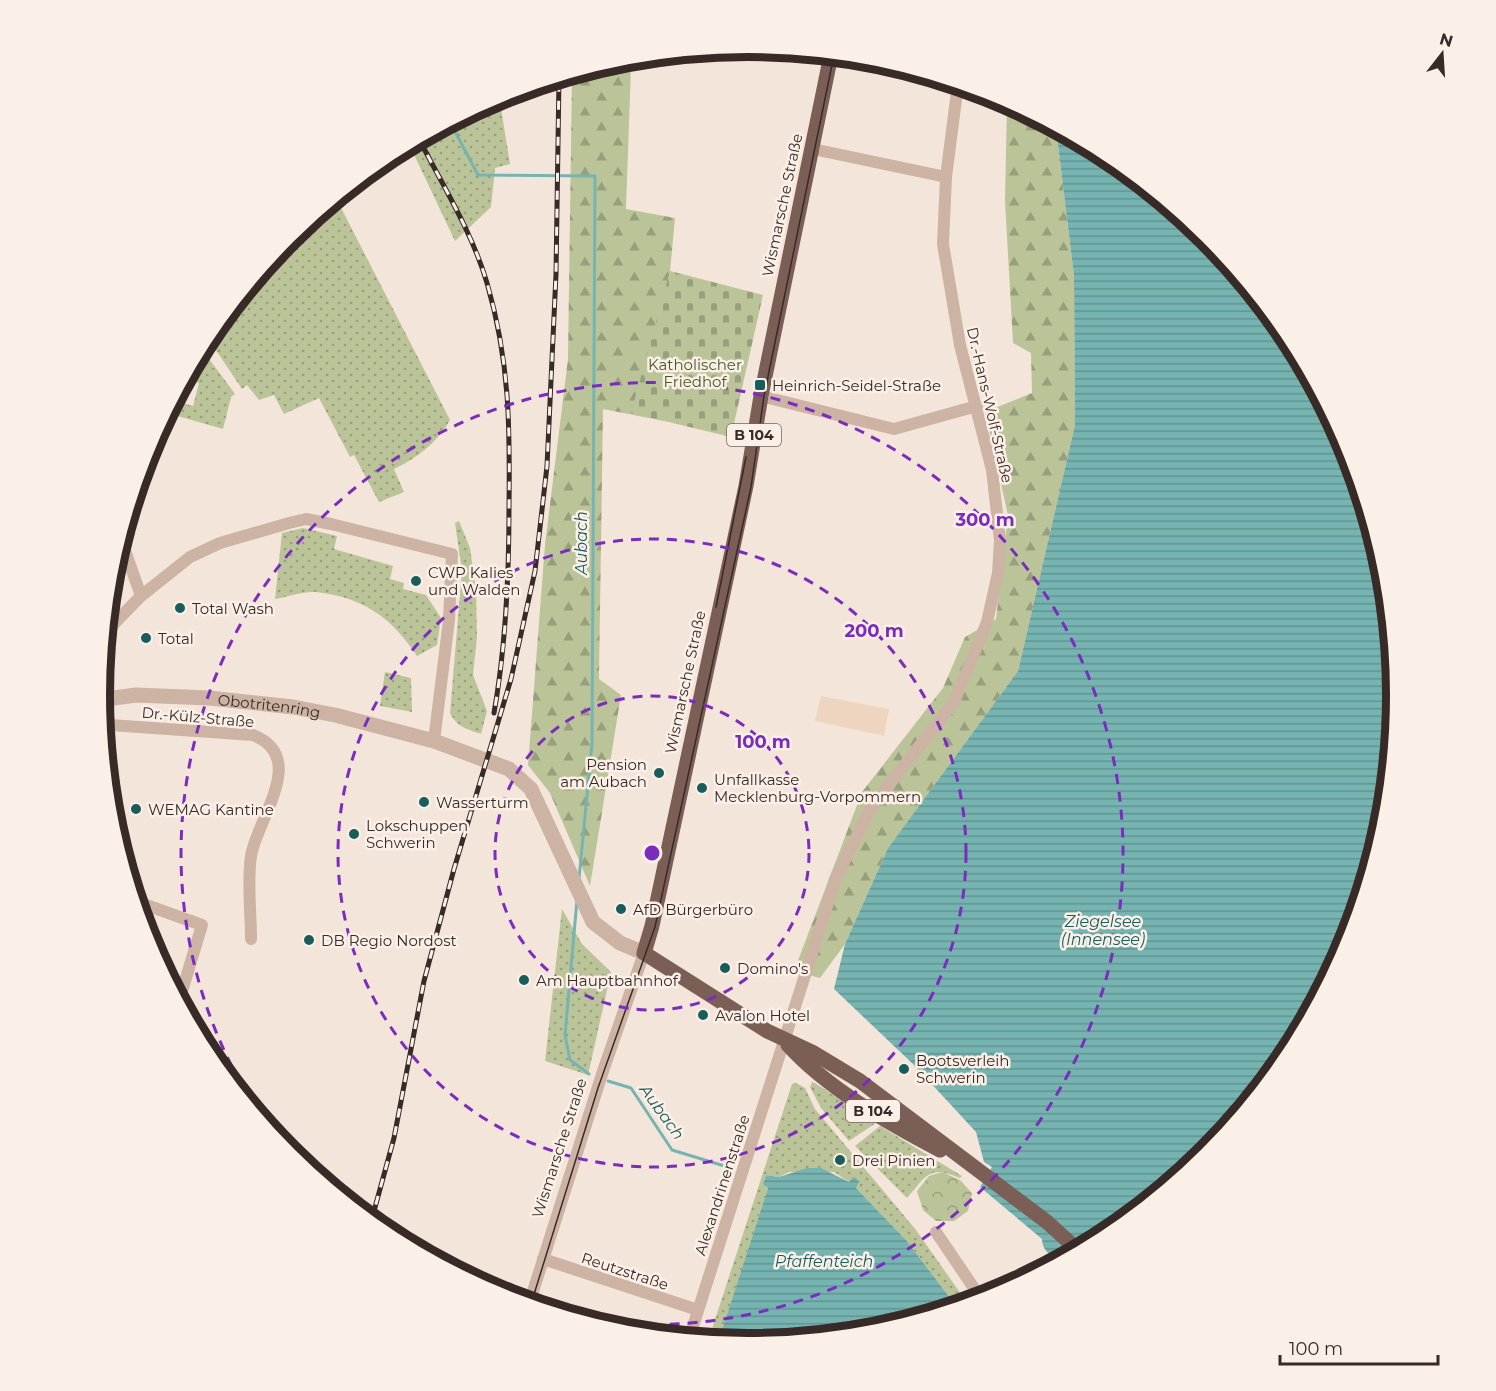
<svg xmlns="http://www.w3.org/2000/svg" width="1496" height="1391" viewBox="0 0 1496 1391" font-family="Montserrat,sans-serif">
<defs>
<pattern id="grass-dots" width="8" height="8" patternUnits="userSpaceOnUse" patternTransform="scale(1.5)"><rect width="8" height="8" fill="#bac498"/><path d="M2 2h.1M6 6h.1" fill="none" stroke="#989f7c" stroke-width="1.8" stroke-linecap="round"/></pattern>
<pattern id="forest-firs" width="22" height="20" patternUnits="userSpaceOnUse" patternTransform="scale(1.5)"><rect width="22" height="20" fill="#bac498"/><path d="M5 1l3.5 6h-7zM16 11l3.5 6h-7z" fill="#989f7c"/></pattern>
<pattern id="cemetery-stones" width="16" height="16" patternUnits="userSpaceOnUse" patternTransform="scale(1.5)"><rect width="16" height="16" fill="#bac498"/><path d="M2 7V4a2 2 0 0 1 4 0v3zM10 15v-3a2 2 0 0 1 4 0v3z" fill="#989f7c"/></pattern>
<pattern id="park-crowns" width="20" height="18" patternUnits="userSpaceOnUse" patternTransform="scale(1.5)"><rect width="20" height="18" fill="#bac498"/><path d="M2 6a3 3 0 1 1 6 0M12 15a3 3 0 1 1 6 0" fill="none" stroke="#989f7c"/></pattern>
<pattern id="water-rules" width="6" height="5" patternUnits="userSpaceOnUse" patternTransform="scale(1.5)"><rect width="6" height="5" fill="#76b4b1"/><path d="M0 2.5h6" fill="none" stroke="#629390"/></pattern>
</defs>
<rect width="100%" height="100%" fill="#f4e5da"/>
<g fill="url(#grass-dots)">
<polygon points="499,96 510,164 495,168 491,207 455,241 409,144"/>
<path d="M336,198L450,420C437,443 417,458 394,469L404,492L379,502L354,455L350,457L319,398L284,414L274,395L259,400L247,385L242,389L207,337L289,236Z"/>
<polygon points="201,348 235,394 231,397 223,429 167,413 173,400 193,406 199,383 185,379"/>
<path d="M459,521L470,548L476,589L477,637L473,675L487,711L481,734C467,729 457,727 450,713L462,571L455,523Z"/>
<path d="M303,528L337,536L334,549L393,566L390,579L404,583L403,589L426,595L441,618L437,645L417,656C392,618 363,597 316,592C303,591 287,597 275,599L282,533Z"/>
<polygon points="385,672 411,678 412,712 380,706"/>
<polygon points="562,909 582,944 611,972 588,1075 545,1061"/>
<polygon points="812,1082 815,1083 876,1123 849,1141 821,1108 810,1087"/>
<polygon points="796,1083 805,1088 815,1109 916,1230 968,1304 957,1307 906,1240 856,1188 860,1183 849,1182 834,1172 789,1172 779,1177 766,1175 763,1184 768,1188 718,1342 708,1341 792,1084"/>
<path d="M880,1126L962,1176L960,1178C929,1165 927,1175 907,1198L855,1146Z"/>
</g>
<g fill="url(#forest-firs)">
<polygon points="600,65 631,66 626,209 675,218 670,272 664,421 603,409 599,679 621,695 590,886 550,793 528,765 545,545 568,359 572,74"/>
<polygon points="1007,102 1056,128 1074,276 1075,425 1018,671 888,848 845,944 820,978 794,971 862,792 943,688 965,637 996,619 1008,515 985,412 1032,393 1031,353 1013,343 1005,201"/>
</g>
<polygon fill="url(#cemetery-stones)" points="670,271 763,295 731,437 631,413"/>
<polygon fill="url(#park-crowns)" points="942,1172 960,1180 972,1193 968,1211 954,1221 936,1221 923,1210 917,1191 929,1176"/>
<polygon fill="#edd5bf" points="821,696 889,709 884,736 815,721"/>
<g fill="url(#water-rules)">
<path d="M1056,128L1109,156L1207,237L1288,335L1348,447L1385,569L1397,696L1384,822L1347,944L1287,1056L1207,1155L1108,1235L1061,1261C1051,1256 1042,1251 1042,1239L980,1187L992,1167L984,1162L976,1132L914,1065L834,989L845,944L888,848L1018,671L1075,425L1074,276Z"/>
<polygon points="807,1168 821,1168 849,1182 853,1177 860,1182 856,1188 906,1240 957,1307 874,1332 748,1344 718,1342 768,1188 763,1184 766,1175 779,1177"/>
</g>
<g fill="none" stroke-linecap="round" stroke-linejoin="round">
<g stroke="#76b4b1" stroke-width="3">
<polyline points="450,122 478,175 595,176 592,743 579,879"/>
<polyline points="577,900 565,1035 570,1060 589,1074"/>
<polyline points="608,1081 631,1088 672,1150 731,1168"/>
</g>
<g stroke="#cdb3a4" stroke-width="12">
<polyline points="813,149 946,177"/>
<polyline points="761,396 894,429 977,406"/>
<polyline points="121,539 141,596"/>
<polyline points="105,633 141,596 190,557 220,543 289,523 306,519 331,524 452,554 449,620 434,741"/>
<path d="M102,721L110,725L253,735C309,757 257,819 251,856C247,882 251,912 251,939"/>
<polyline points="135,901 202,925 179,1001"/>
<polyline points="936,1232 982,1300"/>
<polyline points="543,1259 698,1310"/>
<polyline points="529,1304 603,1071 644,953"/>
<polyline points="689,1339 836,878 870,809 954,702 987,622 998,573 1000,540 992,470 960,345 943,244 946,177 958,84"/>
</g>
<path stroke="#cdb3a4" stroke-width="15" id="s1" d="M99,700L136,695L209,698L293,707L335,715L434,741L509,769L531,789L593,922L620,943L644,953"/>
<g stroke="#7b5f56" stroke-width="15">
<polyline points="831,55 761,396 746,486 652,926 644,953 767,1031 812,1052 860,1081 1047,1222 1079,1251"/>
<path d="M788,1045C827,1088 888,1123 940,1150"/>
</g>
<g stroke="#382a27" stroke-width="1.5">
<polyline points="716,607 746,457"/>
<polyline points="531,1304 598,1088 655,927 751,487 764,396 834,55"/>
</g>
<defs>
<g id="rail">
<path d="M419,139C443,186 472,232 487,283C510,362 510,428 509,509C509,578 506,645 494,713"/>
<polyline points="371,1222 394,1138 424,981 454,869 511,679 535,571 547,466 556,274 559,78"/>
</g>
</defs>
<use href="#rail" stroke="#382a27" stroke-width="5"/>
<use href="#rail" stroke="#fbf0e7" stroke-width="3" stroke-dasharray="9" stroke-linecap="butt"/>
</g>
<g fill="none" stroke="#7b2cbf" stroke-width="3" stroke-dasharray="10 8">
<circle cx="652" cy="853" r="157"/>
<circle cx="652" cy="853" r="314"/>
<path d="M291 1156A471 471 0 1 1 574 1318"/>
</g>
<g fill="#185d5c" stroke="#fbf0e7" stroke-width="2">
<rect x="754" y="379" width="12" height="12" rx="3"/>
<circle cx="416" cy="581" r="6"/>
<circle cx="180" cy="608" r="6"/>
<circle cx="146" cy="638" r="6"/>
<circle cx="659" cy="773" r="6"/>
<circle cx="702" cy="788" r="6"/>
<circle cx="424" cy="802" r="6"/>
<circle cx="136" cy="809" r="6"/>
<circle cx="354" cy="834" r="6"/>
<circle cx="621" cy="909" r="6"/>
<circle cx="309" cy="940" r="6"/>
<circle cx="725" cy="968" r="6"/>
<circle cx="524" cy="980" r="6"/>
<circle cx="703" cy="1015" r="6"/>
<circle cx="904" cy="1069" r="6"/>
<circle cx="840" cy="1160" r="6"/>
</g>
<g text-anchor="middle" dominant-baseline="central" stroke-width="5" stroke-linejoin="round" paint-order="stroke">
<g fill="#fbf0e7" stroke="#726561" stroke-width="1.5">
<rect x="727" y="424" width="54" height="22" rx="4.5"/>
<rect x="846" y="1100" width="54" height="22" rx="4.5"/>
</g>
<g font-size="14" font-weight="bold" fill="#382a27">
<text x="754" y="435">B 104</text>
<text x="873" y="1111">B 104</text>
</g>
<g font-size="15" fill="#382a27" stroke="#fbf0e7">
<text transform="translate(782 205) rotate(-78)">Wismarsche Straße</text>
<text transform="translate(990 405) rotate(77)">Dr.-Hans-Wolf-Straße</text>
<text transform="translate(685 682) rotate(-78)">Wismarsche Straße</text>
<text stroke="none"><textPath href="#s1" startOffset="171">Obotritenring</textPath></text>
<text transform="translate(198 717) rotate(5)">Dr.-Külz-Straße</text>
<text transform="translate(559 1148) rotate(-72)">Wismarsche Straße</text>
<text transform="translate(722 1185) rotate(-72)">Alexandrinenstraße</text>
<text transform="translate(625 1271) rotate(18)">Reutzstraße</text>
</g>
<g font-size="15" fill="#4b5928" stroke="#fbf0e7">
<text x="695" y="364">Katholischer<tspan x="695" dy="17">Friedhof</tspan></text>
</g>
<g font-size="15" fill="#382a27" stroke="#fbf0e7" text-anchor="start">
<text x="772" y="385">Heinrich-Seidel-Straße</text>
<text x="428" y="572">CWP Kalies<tspan x="428" dy="17">und Walden</tspan></text>
<text x="192" y="608">Total Wash</text>
<text x="158" y="638">Total</text>
<text x="647" y="764" text-anchor="end">Pension<tspan x="647" dy="17">am Aubach</tspan></text>
<text x="714" y="779">Unfallkasse<tspan x="714" dy="17">Mecklenburg-Vorpommern</tspan></text>
<text x="436" y="802">Wasserturm</text>
<text x="148" y="809">WEMAG Kantine</text>
<text x="366" y="825">Lokschuppen<tspan x="366" dy="17">Schwerin</tspan></text>
<text x="633" y="909">AfD Bürgerbüro</text>
<text x="321" y="940">DB Regio Nordost</text>
<text x="737" y="968">Domino's</text>
<text x="536" y="980">Am Hauptbahnhof</text>
<text x="715" y="1015">Avalon Hotel</text>
<text x="916" y="1060">Bootsverleih<tspan x="916" dy="17">Schwerin</tspan></text>
<text x="852" y="1160">Drei Pinien</text>
</g>
<g font-size="16" font-style="italic" fill="#185d5c" stroke="#fbf0e7">
<text transform="translate(581 543) rotate(-90)">Aubach</text>
<text x="1103" y="921">Ziegelsee<tspan x="1103" dy="18">(Innensee)</tspan></text>
<text transform="translate(662 1112) rotate(54)">Aubach</text>
<text x="824" y="1261">Pfaffenteich</text>
</g>
</g>
<path d="M0 0H1496V1391H0ZM110 695a638 638 0 1 1 1276 0a638 638 0 1 1-1276 0Z" fill="#fbf0e7" fill-rule="evenodd"/>
<path fill="none" stroke="#382a27" stroke-width="8" d="M110 695a638 638 0 1 1 1276 0a638 638 0 1 1-1276 0Z"/>
<circle cx="652" cy="853" r="9" fill="#7b2cbf" stroke="#fbf0e7" stroke-width="3"/>
<g font-size="18" text-anchor="middle" font-weight="bold" fill="#7b2cbf" stroke="#fbf0e7" stroke-width="5" stroke-linejoin="round" paint-order="stroke">
<text x="985" y="526">300 m</text>
<text x="874" y="637">200 m</text>
<text x="763" y="748">100 m</text>
</g>
<g transform="translate(1442 54) rotate(17)" stroke="#fbf0e7" stroke-width="4.5" paint-order="stroke">
<path d="M0-4.5L10 22L0 15L-10 22Z" fill="#382a27"/>
<text y="-9" font-size="16" font-weight="bold" text-anchor="middle" fill="#382a27">N</text>
</g>
<path d="M1280 1355v9h158v-9" fill="none" stroke="#382a27" stroke-width="3"/>
<text x="1289" y="1355" font-size="18" fill="#382a27" stroke="#fbf0e7" stroke-width="4.5" paint-order="stroke">100 m</text>
</svg>
